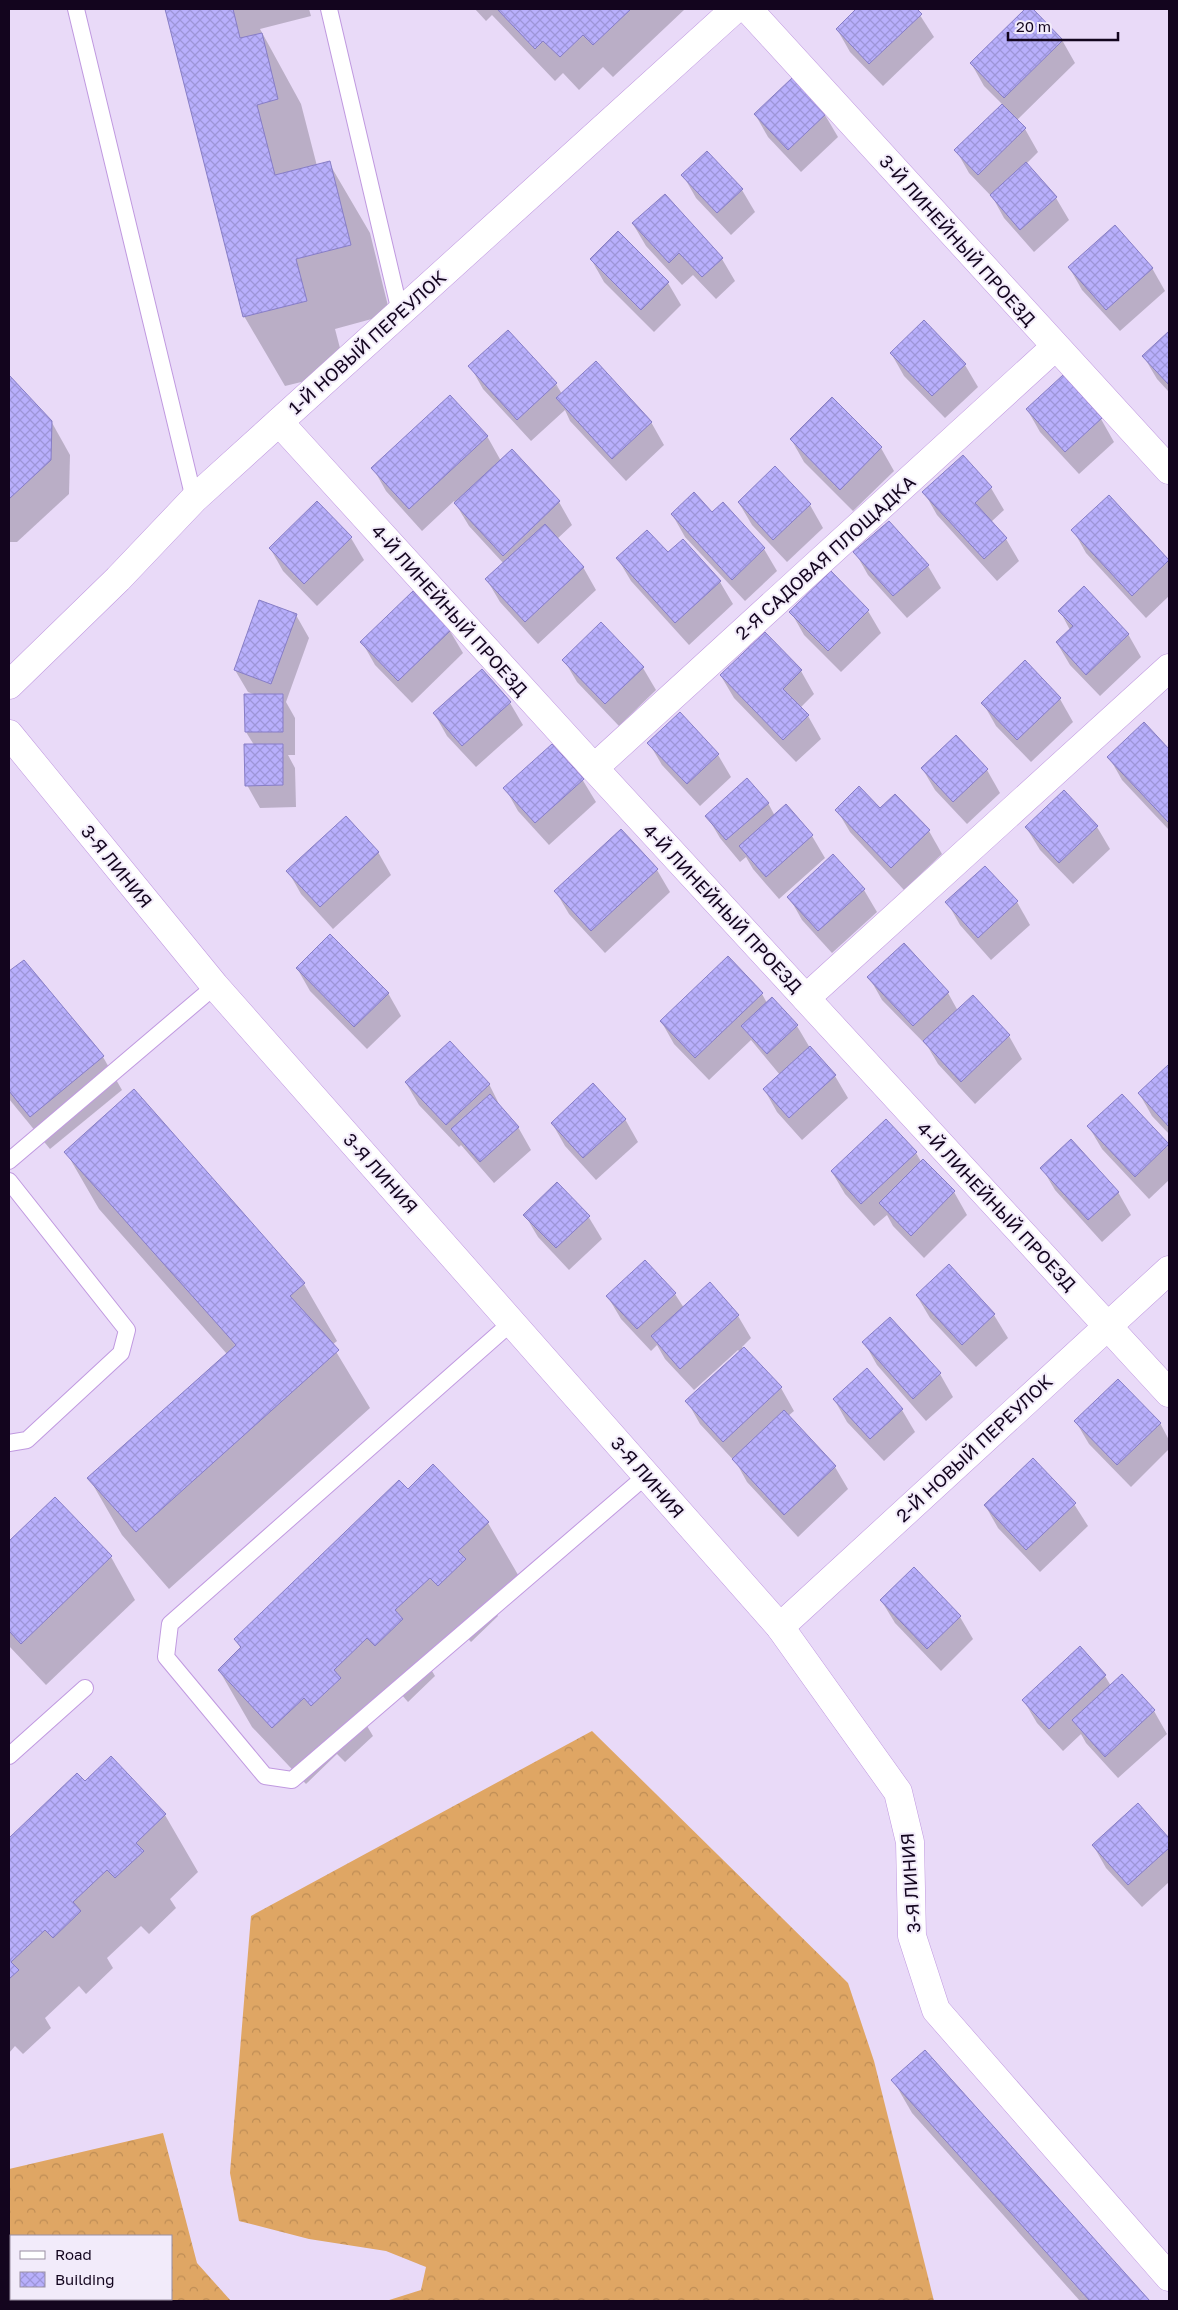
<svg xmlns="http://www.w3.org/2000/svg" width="1178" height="2310" viewBox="0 0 1178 2310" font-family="'Golos Text',sans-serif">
<defs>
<pattern id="forest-crowns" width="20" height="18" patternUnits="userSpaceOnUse" patternTransform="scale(1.25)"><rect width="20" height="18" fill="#dfa664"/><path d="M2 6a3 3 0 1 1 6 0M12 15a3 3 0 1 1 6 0" fill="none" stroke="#be8d56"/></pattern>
<pattern id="building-cross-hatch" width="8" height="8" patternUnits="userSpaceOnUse" patternTransform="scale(1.25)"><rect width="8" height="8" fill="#b8affc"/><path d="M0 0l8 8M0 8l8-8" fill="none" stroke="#9d95d8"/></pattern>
</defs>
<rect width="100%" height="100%" fill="#e9daf8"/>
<g fill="url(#forest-crowns)" fill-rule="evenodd">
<polygon points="592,1731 848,1983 874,2061 934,2301 386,2301 421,2290 426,2267 386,2251 309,2239 239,2221 230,2173 251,1916"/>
<path d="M163,2133L197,2263L231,2301H9V2169ZM11,2236H171V2299H11Z"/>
</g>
<g fill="#0003">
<polygon points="166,9 309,9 311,16 260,29 301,104 317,166 329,163 370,233 390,314 335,329 346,371 285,386 244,316"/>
<polygon points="475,9 685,9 613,77 603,67 579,90 563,73 555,81 492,15 486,21"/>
<polygon points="858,9 916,9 934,37 883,86 850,52 837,29"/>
<polygon points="1026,9 1031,9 1062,40 1075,63 1017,120 1025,129 1038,152 1026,164 1056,198 1069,220 1034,252 1004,218 993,198 969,173 956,150 1003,105 984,86 971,63"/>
<polygon points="755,114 825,115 838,137 801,172 768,137"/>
<polygon points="707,153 742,190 755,212 731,235 696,198 683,175"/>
<polygon points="633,224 722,259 735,281 716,299 693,275 682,285 646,246"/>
<polygon points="591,259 668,283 681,305 654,332 604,282"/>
<polygon points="1069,267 1152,268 1165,291 1120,331 1082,290"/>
<polygon points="1169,333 1169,392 1157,379 1144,357"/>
<polygon points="891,353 965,365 978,387 945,418 904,376"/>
<polygon points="470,366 556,384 562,394 651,422 664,445 626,481 570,421 565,410 531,441 483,389"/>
<polygon points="9,376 51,421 70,455 69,494 17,542 9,542"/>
<polygon points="1063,377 1101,419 1114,442 1079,474 1040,432 1027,409"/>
<polygon points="832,399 881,448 894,471 853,511 804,462 791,439"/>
<polygon points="487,436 501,461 512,451 559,502 572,525 557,539 583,567 596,590 538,644 500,602 487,580 504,564 469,526 454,501 422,531 386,491 373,468"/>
<polygon points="775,468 810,505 823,528 787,562 752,525 739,503"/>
<polygon points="991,488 1004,510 991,522 1006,539 1019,561 997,581 937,515 924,492"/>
<polygon points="1108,497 1169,562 1169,596 1146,618 1086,553 1073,530"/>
<polygon points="672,514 764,549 777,571 745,601 685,537"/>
<polygon points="351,538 364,560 317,606 283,571 270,548"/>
<polygon points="683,540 720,582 733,604 689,645 631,581 618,559 667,554"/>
<polygon points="855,552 928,566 941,588 907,618 868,575"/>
<polygon points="868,611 881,633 841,672 804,635 791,612"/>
<polygon points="1060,611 1128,634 1141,657 1100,696 1070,665 1057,643 1070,630"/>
<polygon points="296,615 309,638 286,702 295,718 295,755 288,755 295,768 296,807 260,808 247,785 254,745 246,732 246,695 256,695 248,692 235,670"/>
<polygon points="450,631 463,653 412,703 375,665 362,642"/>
<polygon points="564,660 643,668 656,690 619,726 577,682"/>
<polygon points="1025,662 1060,699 1073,722 1031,762 996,726 983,703"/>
<polygon points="801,671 814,694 800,708 808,716 821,739 796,762 734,698 721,676"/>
<polygon points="510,703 523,725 476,767 447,736 434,713"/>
<polygon points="1144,724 1169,751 1169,830 1122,780 1109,757"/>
<polygon points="956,736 987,770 1000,793 967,824 935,790 922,768"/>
<polygon points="649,743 718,755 731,777 700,806 662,765"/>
<polygon points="582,779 596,802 549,845 518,811 505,788"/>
<polygon points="768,803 775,816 786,806 812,836 825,858 779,899 753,869 746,857 740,862 720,838 707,816"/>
<polygon points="837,810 880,810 929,831 942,854 904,890 850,832"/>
<polygon points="1026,827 1097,827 1110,849 1073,884 1040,850"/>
<polygon points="378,852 391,875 333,929 301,894 288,871"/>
<polygon points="657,870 670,892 605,953 569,914 556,892"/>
<polygon points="864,890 877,912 832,953 802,920 789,897"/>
<polygon points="947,902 1017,902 1030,925 991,960 960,925"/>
<polygon points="728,958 762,994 767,1003 772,999 797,1026 810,1048 835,1076 848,1098 802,1140 777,1112 764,1089 780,1075 751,1040 709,1080 674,1044 661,1021"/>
<polygon points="297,968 388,993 401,1016 367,1049 310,991"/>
<polygon points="9,973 103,1057 122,1090 50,1149 9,1099"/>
<polygon points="869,977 948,993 958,1011 973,997 1009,1036 1022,1059 975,1104 938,1064 928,1047 882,1000"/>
<polygon points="1168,1067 1169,1068 1169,1134 1152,1116 1139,1093"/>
<polygon points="406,1083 489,1084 501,1108 518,1127 531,1150 494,1183 461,1145 459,1147 419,1105"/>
<polygon points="134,1091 304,1284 337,1341 332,1345 370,1408 169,1589 122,1535 89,1478 227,1354 99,1209 66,1152"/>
<polygon points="1122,1095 1169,1146 1169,1180 1149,1199 1102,1149 1089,1127"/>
<polygon points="625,1119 638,1142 596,1180 565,1146 552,1123"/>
<polygon points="916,1153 922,1163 923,1161 954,1192 967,1215 924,1258 893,1226 887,1215 874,1226 845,1194 832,1172"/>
<polygon points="1042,1168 1118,1192 1131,1215 1102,1242 1055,1190"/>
<polygon points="525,1215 588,1216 602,1239 569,1270 538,1237"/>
<polygon points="645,1262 675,1294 684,1308 710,1284 738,1316 751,1338 742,1347 781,1388 794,1411 788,1416 835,1467 848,1489 798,1537 747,1482 737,1464 700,1424 687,1401 740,1352 738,1350 694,1390 665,1359 657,1345 651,1351 621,1319 608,1297"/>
<polygon points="949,1266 994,1315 1008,1338 976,1367 930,1318 917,1296"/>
<polygon points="890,1318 940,1374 953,1397 926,1421 877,1365 864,1342"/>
<polygon points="834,1399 902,1410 915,1432 884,1461 847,1422"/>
<polygon points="1076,1422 1160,1423 1169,1440 1169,1449 1131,1487 1089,1444"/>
<polygon points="408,1491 488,1523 521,1580 492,1607 498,1616 471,1642 464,1634 429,1666 435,1676 408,1702 401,1694 367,1726 373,1736 345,1762 337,1754 306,1784 252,1727 219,1670 241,1649 235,1639"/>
<polygon points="55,1499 111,1557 135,1600 46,1685 9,1646 9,1543"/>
<polygon points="1074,1504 1088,1526 1040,1572 998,1528 985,1505"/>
<polygon points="881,1600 960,1617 973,1639 941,1671 895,1623"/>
<polygon points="1080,1648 1105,1676 1111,1686 1122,1676 1154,1711 1167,1734 1118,1778 1086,1743 1081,1734 1063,1751 1037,1723 1024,1701"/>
<polygon points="77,1775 85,1783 165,1815 198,1872 170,1899 176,1908 149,1934 141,1926 107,1958 113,1968 86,1994 79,1986 45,2018 51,2028 23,2054 15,2046 9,2053 9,1840"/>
<polygon points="1138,1805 1169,1840 1169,1882 1142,1907 1106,1868 1093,1845"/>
<polygon points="925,2051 1149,2301 1080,2301 912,2113 893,2080"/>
</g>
<g fill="url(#building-cross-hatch)" stroke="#877dc6">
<polygon points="165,9 233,9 240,38 262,33 278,99 257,105 275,175 330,161 351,245 296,259 307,301 243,317"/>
<polygon points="497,9 631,9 593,45 583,35 560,57 543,41 535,49"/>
<polygon points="856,9 917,9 922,14 869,64 836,29"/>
<polygon points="1025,9 1033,9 1063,40 1004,98 970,63"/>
<polygon points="792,78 826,114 788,150 754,114"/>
<polygon points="1002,104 1026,128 978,175 954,150"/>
<polygon points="707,151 743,189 717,213 681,175"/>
<polygon points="1026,162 1057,197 1020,230 990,195"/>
<polygon points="665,194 723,258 702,277 679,253 669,263 632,223"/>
<polygon points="1115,225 1153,268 1106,310 1068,267"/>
<polygon points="618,231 669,282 641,310 590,259"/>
<polygon points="924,320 966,364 932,396 890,353"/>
<polygon points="508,330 557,383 517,420 468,366"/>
<polygon points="1169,331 1169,385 1142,356"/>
<polygon points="596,361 652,422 612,459 556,398"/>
<polygon points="9,375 52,421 51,460 9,499"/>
<polygon points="1063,375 1102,418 1065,452 1026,409"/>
<polygon points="450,395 488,436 409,509 371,468"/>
<polygon points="832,397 882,447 840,490 790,439"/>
<polygon points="512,449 560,501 503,556 454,503"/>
<polygon points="963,455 992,487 975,503 1007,538 984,559 922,492"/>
<polygon points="775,466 811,504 773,540 738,502"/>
<polygon points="694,492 712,512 723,502 765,548 732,580 671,514"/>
<polygon points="1109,495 1169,560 1132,596 1071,530"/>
<polygon points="317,501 352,537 304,584 269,548"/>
<polygon points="889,521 929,565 893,596 853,552"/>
<polygon points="545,524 584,567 525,622 485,579"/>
<polygon points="647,530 668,552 683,539 721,581 675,623 616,558"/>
<polygon points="831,571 869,610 828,651 789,612"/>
<polygon points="1084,586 1129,634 1086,675 1056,642 1073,626 1058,611"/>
<polygon points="413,591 451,630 398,681 360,642"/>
<polygon points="259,600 297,614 271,684 234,670"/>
<polygon points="601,622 644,667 605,704 562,660"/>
<polygon points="765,632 802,670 783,689 809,715 783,740 720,675"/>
<polygon points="1025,660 1061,698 1017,740 981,703"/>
<polygon points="482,669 511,702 462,746 433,713"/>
<polygon points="244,694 283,694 283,732 245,732"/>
<polygon points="680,712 719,754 687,784 647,743"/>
<polygon points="1144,722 1169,749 1169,823 1107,757"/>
<polygon points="956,735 988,769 953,802 921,768"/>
<polygon points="244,744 283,744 283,785 245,786"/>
<polygon points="552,744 584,779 535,823 503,788"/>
<polygon points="747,778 769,803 726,840 705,816"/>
<polygon points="859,786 880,808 895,794 930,830 891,868 835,810"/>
<polygon points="1064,790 1098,826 1059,863 1025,827"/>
<polygon points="786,804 813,835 766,877 739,846"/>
<polygon points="346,816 379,852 320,907 286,871"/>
<polygon points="621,829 658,869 591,931 554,891"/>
<polygon points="833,854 865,889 818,931 787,897"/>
<polygon points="985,866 1018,901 978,938 945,902"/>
<polygon points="330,934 389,993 354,1027 296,968"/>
<polygon points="904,943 949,992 913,1026 867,977"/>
<polygon points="728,956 763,993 695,1058 660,1021"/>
<polygon points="24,960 104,1056 30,1117 9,1091 9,971"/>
<polygon points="973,995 1010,1035 961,1082 923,1041"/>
<polygon points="772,997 798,1025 767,1054 741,1026"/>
<polygon points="450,1041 490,1084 446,1125 405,1082"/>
<polygon points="810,1046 836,1075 789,1118 763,1089"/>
<polygon points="1168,1065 1169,1066 1169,1127 1138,1093"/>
<polygon points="593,1083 626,1119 583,1158 551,1123"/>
<polygon points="134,1089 305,1283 290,1296 339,1350 136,1532 87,1478 236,1345 64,1152"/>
<polygon points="490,1094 519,1127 480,1162 451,1129"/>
<polygon points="1122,1094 1169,1144 1135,1177 1087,1126"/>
<polygon points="886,1119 917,1152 861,1204 831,1171"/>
<polygon points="1071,1139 1119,1192 1088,1220 1040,1168"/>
<polygon points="923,1159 955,1191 911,1236 879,1203"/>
<polygon points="557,1182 590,1216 556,1248 523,1215"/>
<polygon points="645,1260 676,1293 637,1329 606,1296"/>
<polygon points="949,1264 995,1314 962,1345 916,1295"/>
<polygon points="710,1282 739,1315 680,1369 651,1336"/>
<polygon points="890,1317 941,1373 913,1399 862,1342"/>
<polygon points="744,1347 782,1387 723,1442 685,1401"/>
<polygon points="867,1368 903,1409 870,1439 833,1399"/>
<polygon points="1118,1379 1161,1423 1117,1465 1074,1421"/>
<polygon points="784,1410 836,1466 784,1515 732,1459"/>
<polygon points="1033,1458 1076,1503 1026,1550 984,1505"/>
<polygon points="433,1464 489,1522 458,1551 466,1559 438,1586 430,1578 395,1610 403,1619 375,1646 367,1638 334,1670 341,1678 311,1706 304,1698 272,1728 218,1670 241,1647 234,1639 399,1480 408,1489"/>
<polygon points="55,1497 112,1556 21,1644 9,1631 9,1541"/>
<polygon points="914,1567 961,1616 927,1649 880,1600"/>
<polygon points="1080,1646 1106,1675 1049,1729 1022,1700"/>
<polygon points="1122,1674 1155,1710 1105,1757 1072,1720"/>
<polygon points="111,1756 166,1814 136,1843 144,1851 115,1878 107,1870 73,1902 81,1911 53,1938 45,1930 11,1962 19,1970 9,1979 9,1838 77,1773 85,1781"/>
<polygon points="1138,1803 1169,1838 1169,1848 1128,1885 1092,1845"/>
<polygon points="925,2050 1150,2301 1090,2301 891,2080"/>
</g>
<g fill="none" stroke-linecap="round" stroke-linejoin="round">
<defs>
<g id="service">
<polyline points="76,9 194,499"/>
<polyline points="329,9 400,312"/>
<polyline points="9,1161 215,986"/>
<polyline points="9,1181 127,1330 121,1353 27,1440 9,1443"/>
<polyline points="512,1322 170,1624 166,1657 265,1776 292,1780 647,1475"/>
<polyline points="9,1756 85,1688"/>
</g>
<g id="minor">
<polyline points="748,9 1169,470"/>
<polyline points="279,422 594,768 1169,1393"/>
<polyline points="9,734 215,986 780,1627 898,1792 910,1842 912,1936 936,2010 1169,2277"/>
<polyline points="594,768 1055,347"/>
<polyline points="806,998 1169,668"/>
<polyline points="780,1627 1169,1270"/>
</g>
<polyline id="tertiary" points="9,685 118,579 194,499 735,9"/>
</defs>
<use href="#service" stroke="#c099e0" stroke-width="18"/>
<use href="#minor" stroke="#c099e0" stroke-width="29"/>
<use href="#tertiary" stroke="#c099e0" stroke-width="29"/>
<use href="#service" stroke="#fff" stroke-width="16"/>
<use href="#minor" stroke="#fff" stroke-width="28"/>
<use href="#tertiary" stroke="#fff" stroke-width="28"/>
</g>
<g text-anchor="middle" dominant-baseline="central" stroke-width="4" stroke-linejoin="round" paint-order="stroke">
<g font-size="18" fill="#13051e" stroke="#f2ebfa">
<text transform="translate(958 240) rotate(48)">3-Й ЛИНЕЙНЫЙ ПРОЕЗД</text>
<text transform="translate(367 342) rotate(-42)">1-Й НОВЫЙ ПЕРЕУЛОК</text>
<text transform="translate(825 557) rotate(-42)">2-Я CАДОВАЯ ПЛОЩАДКА</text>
<text transform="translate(450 610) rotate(48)">4-Й ЛИНЕЙНЫЙ ПРОЕЗД</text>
<text transform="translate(117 866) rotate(51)">3-Я ЛИНИЯ</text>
<text transform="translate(723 908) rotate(47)">4-Й ЛИНЕЙНЫЙ ПРОЕЗД</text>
<text transform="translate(381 1173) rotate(48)">3-Я ЛИНИЯ</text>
<text transform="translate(997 1206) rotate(47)">4-Й ЛИНЕЙНЫЙ ПРОЕЗД</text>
<text transform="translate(974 1448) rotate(-43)">2-Й НОВЫЙ ПЕРЕУЛОК</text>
<text transform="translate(648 1477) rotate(49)">3-Я ЛИНИЯ</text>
<text transform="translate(910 1883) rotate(-94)">3-Я ЛИНИЯ</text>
</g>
</g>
<rect width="1178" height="2310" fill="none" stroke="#13051e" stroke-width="20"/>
<rect x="10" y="2235" width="162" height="65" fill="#f2ebfa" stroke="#998fa2"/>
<rect x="20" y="2251" width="25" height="8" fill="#ffffff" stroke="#998fa2"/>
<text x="55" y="2260" font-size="15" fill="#13051e">Road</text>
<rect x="20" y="2272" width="25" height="15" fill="url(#building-cross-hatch)" stroke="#998fa2"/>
<text x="55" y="2285" font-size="15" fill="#13051e">Building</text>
<path d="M1008 32v8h110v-8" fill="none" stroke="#13051e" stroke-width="2.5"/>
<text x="1016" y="32" font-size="15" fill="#13051e" stroke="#f2ebfa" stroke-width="4" paint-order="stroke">20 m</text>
</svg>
